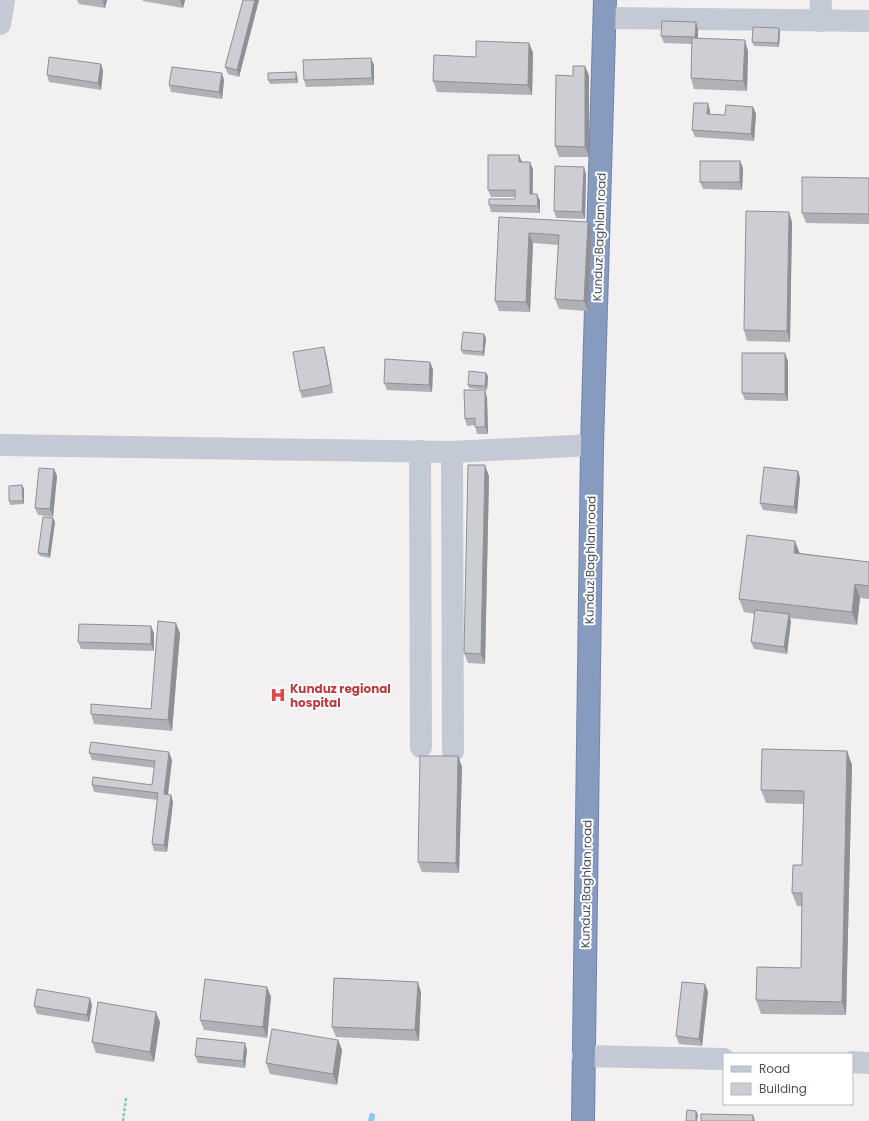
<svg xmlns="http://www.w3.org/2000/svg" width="869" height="1121" viewBox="0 0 869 1121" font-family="Poppins,sans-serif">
<rect width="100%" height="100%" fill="#f2f0f0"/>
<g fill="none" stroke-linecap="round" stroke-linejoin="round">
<polyline stroke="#8bcaed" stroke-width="6" points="371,1121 372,1116"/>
<defs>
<polyline id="highway" points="583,1121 592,445 605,0"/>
</defs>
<use href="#highway" stroke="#7285aa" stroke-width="24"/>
<polyline stroke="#76ceaf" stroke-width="2.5" stroke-dasharray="3 2" stroke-linecap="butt" points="123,1121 126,1098"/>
<g stroke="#c3cad5" stroke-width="22">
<polyline points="605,18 869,21"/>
<polyline points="820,21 821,0"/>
<polyline points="0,24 4,0"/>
<polyline points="0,445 452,452 592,445"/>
<polyline points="420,451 421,747"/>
<polyline points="452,452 453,751"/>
<polyline points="583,1056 724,1059"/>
<polyline points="852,1062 869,1063"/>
</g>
<use href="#highway" stroke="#879abf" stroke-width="22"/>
</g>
<g fill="#afb1b6">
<polygon points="77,0 107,0 105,8 79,4"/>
<polygon points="143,0 185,0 183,8 143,1"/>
<polygon points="243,0 259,0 239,77 228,74 225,67"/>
<polygon points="779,28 780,32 779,47 754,46 752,42"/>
<polygon points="698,29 698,38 748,51 747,91 694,89 691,78 692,44 664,43 661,36"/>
<polygon points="529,43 533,53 532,95 437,92 433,81 476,57"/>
<polygon points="101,64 103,71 101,90 49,82 47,75"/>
<polygon points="374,65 374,85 306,87 304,80"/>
<polygon points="585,66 589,76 589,157 559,157 555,146 573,76"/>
<polygon points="297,76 298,83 270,84 268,80"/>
<polygon points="224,80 222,99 171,92 169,85"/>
<polygon points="753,107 756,114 754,141 695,137 692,130 710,111 710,115 725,115"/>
<polygon points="740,161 743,168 742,190 703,189 700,182"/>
<polygon points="522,162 533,169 533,194 537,194 540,201 540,213 491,212 489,205 515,199 515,197 491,197 488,190"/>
<polygon points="586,174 585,219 556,218 554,211"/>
<polygon points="869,178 869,224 806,223 802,213"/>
<polygon points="499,217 592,232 588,311 559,309 555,299 558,245 533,243 530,312 499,311 495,301"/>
<polygon points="792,222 790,342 747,341 744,330"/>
<polygon points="486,338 484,356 463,354 461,350"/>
<polygon points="324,347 326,354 333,393 302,398 300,391"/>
<polygon points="788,361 788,401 745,400 742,393"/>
<polygon points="433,369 432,392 387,390 384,383"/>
<polygon points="488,376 487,390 469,388 468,385"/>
<polygon points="487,397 488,434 477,434 475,425 467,426 465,419"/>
<polygon points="54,469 57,476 53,517 38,515 35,508"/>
<polygon points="798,471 800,478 797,514 763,510 760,503"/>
<polygon points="489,476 485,664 468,663 464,653"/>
<polygon points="22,485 24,489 24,504 10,505 9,501"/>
<polygon points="53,518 55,522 50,558 40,556 38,553"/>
<polygon points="800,553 869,562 869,599 860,598 857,625 790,618 791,621 787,654 754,649 751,642 755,614 744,612 739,599"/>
<polygon points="154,633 154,651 81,649 78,642"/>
<polygon points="180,633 172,731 94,724 91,714 151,709"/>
<polygon points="847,751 852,765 846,1015 761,1014 756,1000 801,968 802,906 797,906 792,893 802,865 804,804 766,803 761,790"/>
<polygon points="89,753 172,760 168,795 171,795 173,802 167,852 154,851 152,844 158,800 94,792 92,785 152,785 155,768 92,760"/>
<polygon points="458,756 462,767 459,873 422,872 418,862"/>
<polygon points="705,984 708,992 702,1046 679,1044 676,1036"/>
<polygon points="267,987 271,997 267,1038 204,1030 200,1020"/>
<polygon points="421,992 419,1041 336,1037 332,1027"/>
<polygon points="92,1005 89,1022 37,1014 34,1006"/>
<polygon points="160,1022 154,1062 96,1053 92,1042"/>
<polygon points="338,1040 342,1050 337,1085 270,1074 266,1063"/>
<polygon points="247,1050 245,1068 198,1063 195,1056"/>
</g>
<g fill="#8f9094">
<polygon points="103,0 107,0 105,8 103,1"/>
<polygon points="180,0 185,0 183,8"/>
<polygon points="255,0 259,0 239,77 237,70"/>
<polygon points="696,22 698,29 698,45 695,37"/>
<polygon points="779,28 780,32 779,47 778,43"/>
<polygon points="745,40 748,51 747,91 743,81"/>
<polygon points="529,43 533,53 532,95 528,85"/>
<polygon points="371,58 374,65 374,85 372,78"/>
<polygon points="101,64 103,71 101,90 98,83"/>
<polygon points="585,66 589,76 589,157 585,147"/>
<polygon points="296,72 297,76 298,83 296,79"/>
<polygon points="222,73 224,80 222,99 219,92"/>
<polygon points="708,103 710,111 709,121 707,114"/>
<polygon points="753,107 756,114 754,141 751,134"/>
<polygon points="519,155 522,162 519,162"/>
<polygon points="740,161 743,168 742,190 740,182"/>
<polygon points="530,162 533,169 532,202 530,194"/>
<polygon points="584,167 586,174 585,219 582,212"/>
<polygon points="537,194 540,201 540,213 538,206"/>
<polygon points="789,212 792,222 790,342 787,331"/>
<polygon points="588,222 592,232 588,311 584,301"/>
<polygon points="529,233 533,243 530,312 526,302"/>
<polygon points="484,334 486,338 484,356 483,352"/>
<polygon points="324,347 326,354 333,393 331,385"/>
<polygon points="785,353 788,361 788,401 785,394"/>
<polygon points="430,362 433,369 432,392 429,385"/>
<polygon points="486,373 488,376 487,390 485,386"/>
<polygon points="485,390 487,397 488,434 485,427"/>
<polygon points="485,465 489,476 485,664 481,654"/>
<polygon points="54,469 57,476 53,517 50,509"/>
<polygon points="798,471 800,478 797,514 794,507"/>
<polygon points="22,485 24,489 24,504 23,501"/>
<polygon points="53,518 55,522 50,558 48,554"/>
<polygon points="795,541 800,554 794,553"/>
<polygon points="855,584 860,598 857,625 852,612"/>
<polygon points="789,614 791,621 787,654 784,647"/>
<polygon points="176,623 180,633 172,731 168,720"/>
<polygon points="151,626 154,633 154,651 151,644"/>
<polygon points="847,751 852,765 846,1015 842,1002"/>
<polygon points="169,752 172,760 167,801 164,794"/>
<polygon points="458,756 462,767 459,873 456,863"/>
<polygon points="171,795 173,802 167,852 164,845"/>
<polygon points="418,982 421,992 419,1041 415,1030"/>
<polygon points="705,984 708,992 702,1046 699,1039"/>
<polygon points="267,987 271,997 267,1038 263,1027"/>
<polygon points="90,998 92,1005 89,1022 87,1015"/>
<polygon points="156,1012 160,1022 154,1062 150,1052"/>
<polygon points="338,1040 342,1050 337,1085 333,1074"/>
<polygon points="245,1043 247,1050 245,1068 243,1061"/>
<polygon points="696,1111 698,1115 697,1121 696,1121"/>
<polygon points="753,1115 755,1121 753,1121"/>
</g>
<g fill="#ccced4" stroke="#8f9094">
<polygon points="243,0 255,0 237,70 225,67"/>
<polygon points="662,21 696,22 695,37 661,36"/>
<polygon points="753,27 779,28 778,43 752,42"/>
<polygon points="692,38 745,40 743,81 691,78"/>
<polygon points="476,41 529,43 528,85 433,81 434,55 476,57"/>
<polygon points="49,57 101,64 98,83 47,75"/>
<polygon points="371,58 372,78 304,80 303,60"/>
<polygon points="573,66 585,66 585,147 555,146 556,75 573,76"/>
<polygon points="172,67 222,73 219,92 169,85"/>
<polygon points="296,72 296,79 268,80 268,73"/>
<polygon points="694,103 708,103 707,114 725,115 726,105 753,107 751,134 692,130"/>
<polygon points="488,155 519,155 519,162 530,162 530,194 537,194 538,206 489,205 489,199 515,199 515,190 488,190"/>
<rect x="700" y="161" width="40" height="21"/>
<polygon points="555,166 584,167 582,212 554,211"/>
<polygon points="802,177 869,178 869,214 802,213"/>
<polygon points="746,211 789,212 787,331 744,330"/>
<polygon points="499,217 588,222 584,301 555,299 559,235 529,233 526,302 495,301"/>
<polygon points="463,332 484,334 483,352 461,350"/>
<polygon points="324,347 331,385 300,391 293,352"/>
<polygon points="742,353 785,353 785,394 742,393"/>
<polygon points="385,359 430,362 429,385 384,383"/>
<polygon points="469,371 486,373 485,386 468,385"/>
<polygon points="464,390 485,390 485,427 475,427 475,418 465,419"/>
<polygon points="468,465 485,465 481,654 464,653"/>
<polygon points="764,467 798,471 794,507 760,503"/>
<polygon points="39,468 54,469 50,509 35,508"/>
<polygon points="22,485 23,501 9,501 9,486"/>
<polygon points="43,517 53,518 48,554 38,553"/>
<polygon points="747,535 795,541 794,553 869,562 869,586 855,584 852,612 739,599"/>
<polygon points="755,610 789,614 784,647 751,642"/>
<polygon points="158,621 176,623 168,720 91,714 91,704 151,709"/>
<polygon points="79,624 151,626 151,644 78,642"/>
<polygon points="91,742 169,752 164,794 171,795 164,845 152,844 158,793 92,785 93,777 152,785 155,761 89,753"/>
<polygon points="762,749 847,751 842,1002 756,1000 757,967 801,968 802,893 792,893 793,865 802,865 804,791 761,790"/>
<polygon points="420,756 458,756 456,863 418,862"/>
<polygon points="334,978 418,982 415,1030 332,1027"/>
<polygon points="205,979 267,987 263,1027 200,1020"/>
<polygon points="682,982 705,984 699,1039 676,1036"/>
<polygon points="37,989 90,998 87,1015 34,1006"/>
<polygon points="98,1002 156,1012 150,1052 92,1042"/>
<polygon points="272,1029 338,1040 333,1074 266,1063"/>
<polygon points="197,1038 245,1043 243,1061 195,1056"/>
<polygon points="687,1110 696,1111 696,1121 686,1121"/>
<polygon points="701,1114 753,1115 753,1121 701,1121"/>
</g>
<defs>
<symbol id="hospital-bare" viewBox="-9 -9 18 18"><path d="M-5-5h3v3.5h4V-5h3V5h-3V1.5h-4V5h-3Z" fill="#e0444e" stroke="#fff" stroke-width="2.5" paint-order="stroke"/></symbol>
</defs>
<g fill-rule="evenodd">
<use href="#hospital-bare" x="267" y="684" width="22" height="22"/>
</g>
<g text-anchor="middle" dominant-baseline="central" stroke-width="4" stroke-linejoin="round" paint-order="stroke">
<g font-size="12" fill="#47505d" stroke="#fff">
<text transform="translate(599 237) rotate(-88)">Kunduz Baghlan road</text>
<text transform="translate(590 560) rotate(-89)">Kunduz Baghlan road</text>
<text transform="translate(586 884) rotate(-89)">Kunduz Baghlan road</text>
</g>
<g font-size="12" font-weight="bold" fill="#be3a42" stroke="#fff" text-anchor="start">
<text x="290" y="688">Kunduz regional<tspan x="290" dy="14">hospital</tspan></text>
</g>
</g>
<rect x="723" y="1053" width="130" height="52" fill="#ffffff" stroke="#b5b9be"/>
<rect x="731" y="1066" width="20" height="6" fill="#c3cad5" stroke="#b5b9be"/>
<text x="759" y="1073" font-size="12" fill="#47505d">Road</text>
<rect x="731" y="1083" width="20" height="12" fill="#ccced4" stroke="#b5b9be"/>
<text x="759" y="1093" font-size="12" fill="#47505d">Building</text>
</svg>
